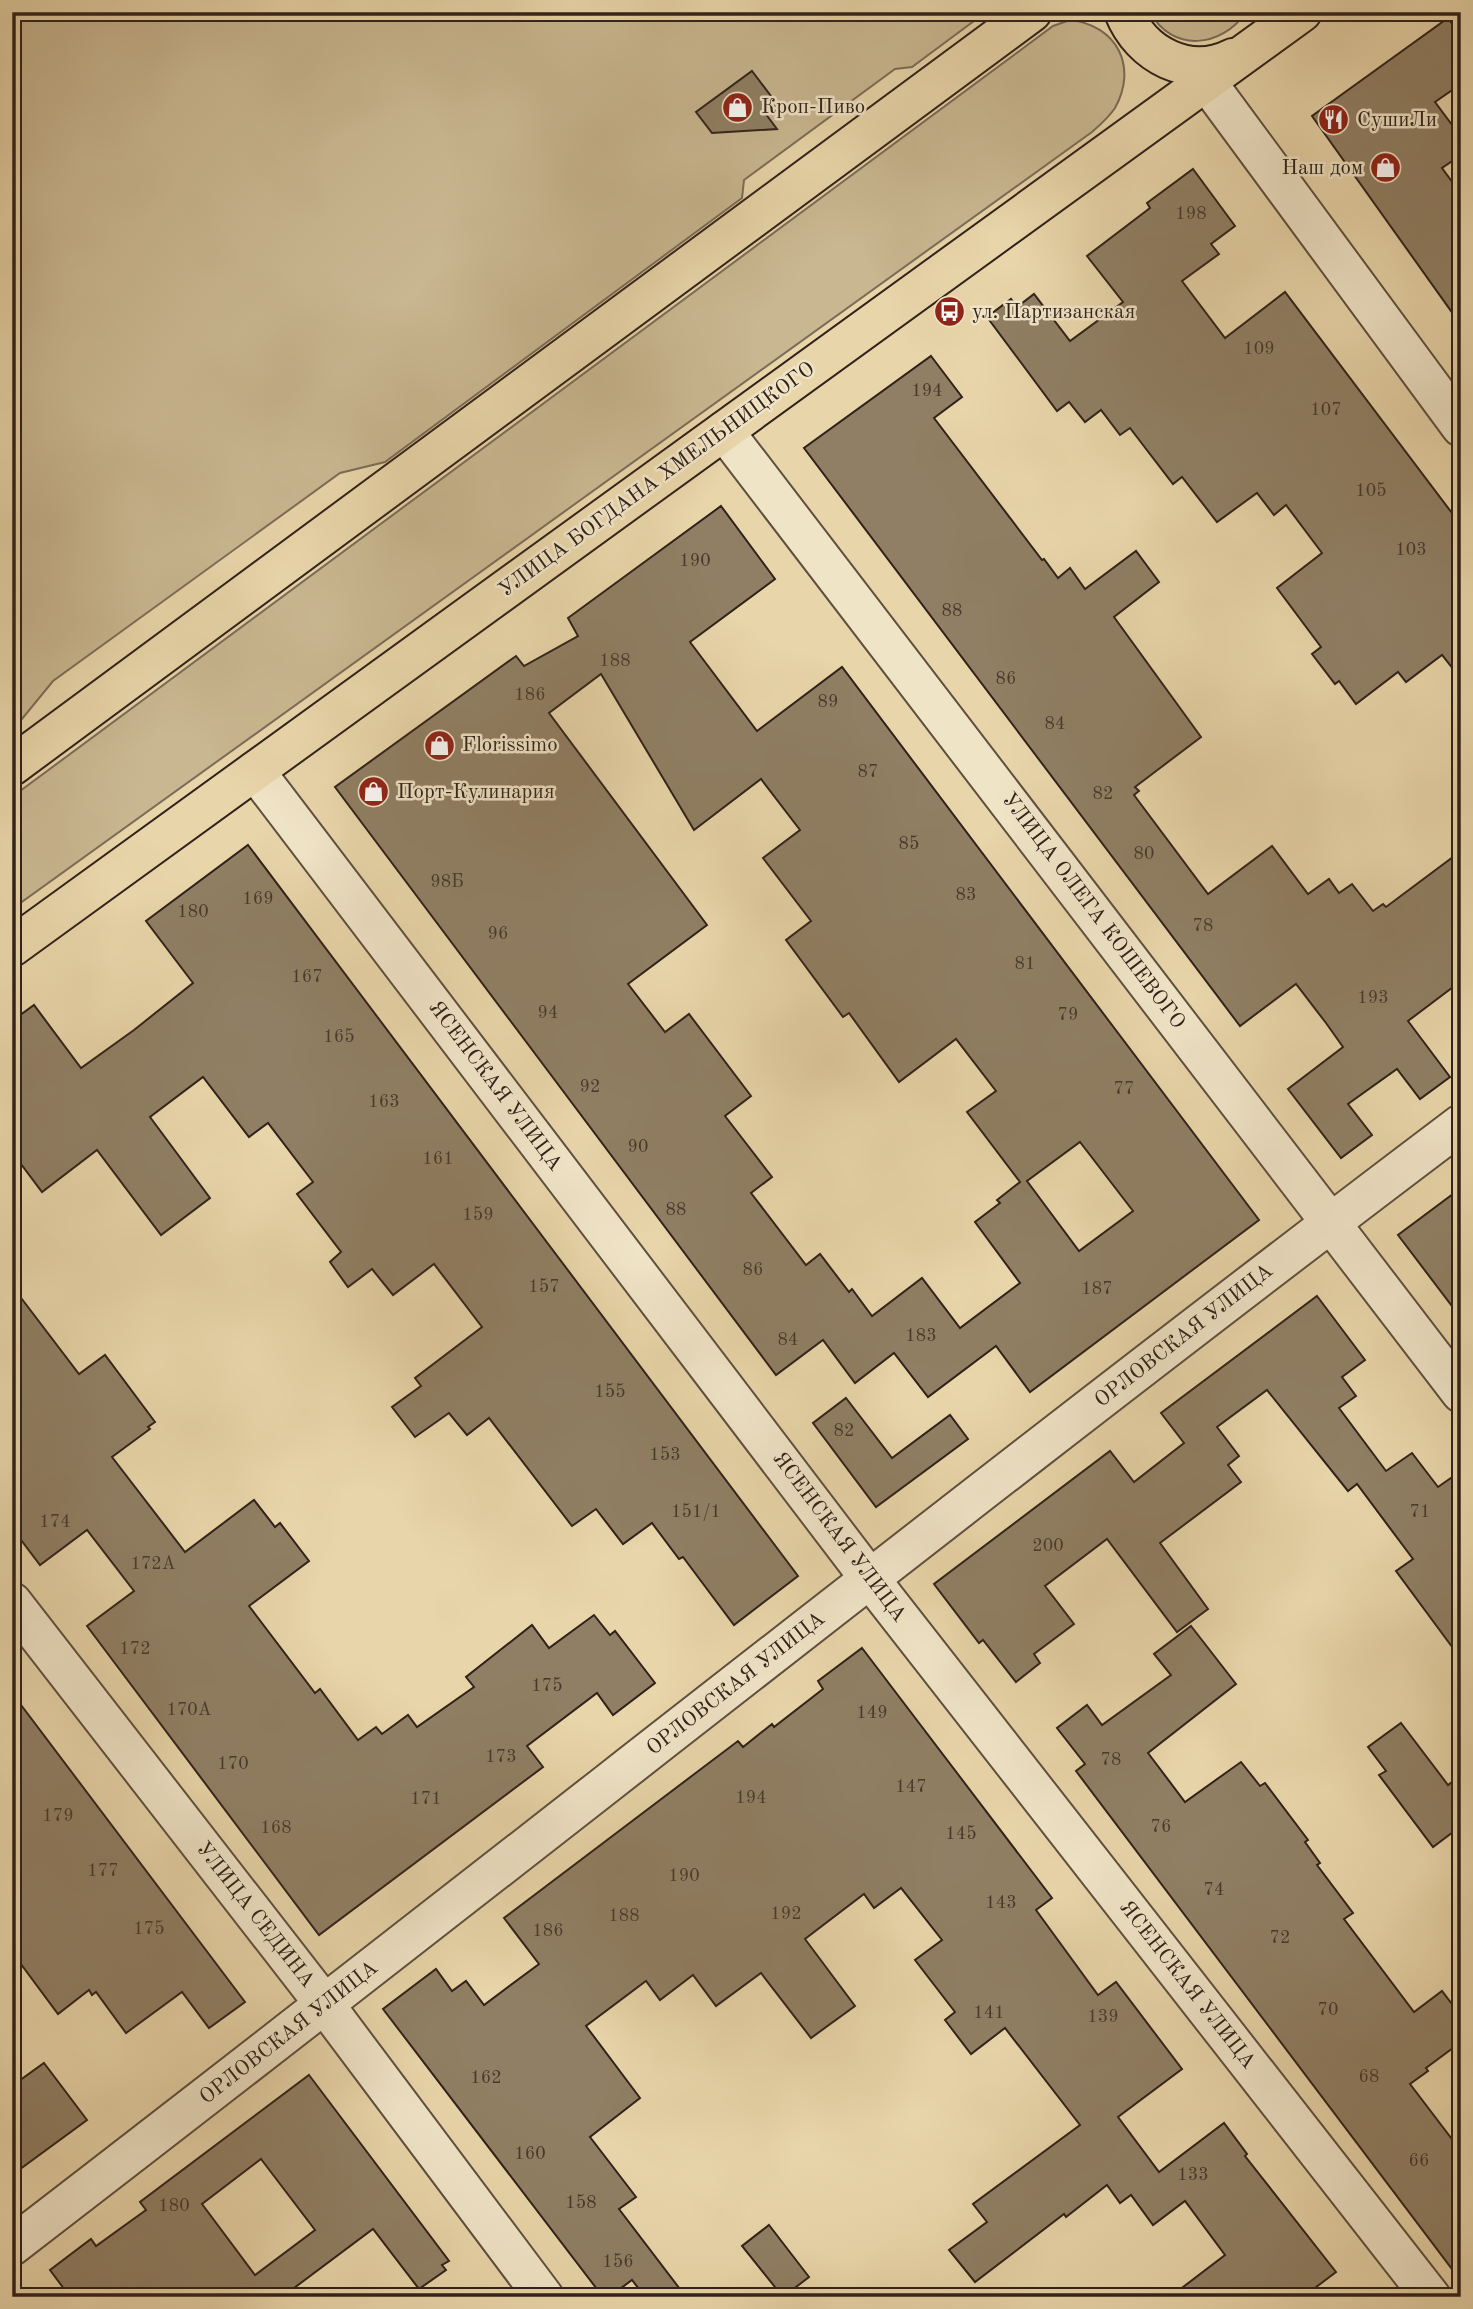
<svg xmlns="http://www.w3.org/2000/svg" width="1473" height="2309" viewBox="0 0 1473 2309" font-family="'Old Standard TT',serif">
<rect width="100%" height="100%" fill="#e8d5a9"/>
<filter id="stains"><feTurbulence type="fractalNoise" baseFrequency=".00286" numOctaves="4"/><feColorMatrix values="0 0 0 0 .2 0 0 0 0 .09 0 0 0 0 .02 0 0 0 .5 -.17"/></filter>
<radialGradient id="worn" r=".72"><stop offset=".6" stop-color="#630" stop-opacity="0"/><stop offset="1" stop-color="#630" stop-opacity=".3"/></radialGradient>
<g fill="#c9b791" stroke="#7c6c56" stroke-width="2">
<polygon points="12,12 986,12 912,67 895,69 744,180 742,198 385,462 340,473 53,681 22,719 12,726"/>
<path d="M1150,12H1246C1222,48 1172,53 1150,12Z"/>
<path d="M1070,20C1117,25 1138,67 1115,108C1109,117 1100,125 1092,132L12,909V797L1053,26Z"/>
</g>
<g fill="#907f64" stroke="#30221a" stroke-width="2" fill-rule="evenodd">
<polygon points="1448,18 1461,37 1461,84 1435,102 1461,137 1461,155 1442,168 1461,194 1461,325 1312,116"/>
<polygon points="752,71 777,104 765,113 777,129 712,133 696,112"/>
<polygon points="1193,169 1235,226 1211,244 1219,254 1182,281 1225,338 1285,292 1461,525 1461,679 1442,655 1406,682 1398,672 1356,704 1339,681 1335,684 1312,654 1321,647 1277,588 1322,553 1286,505 1274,515 1257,493 1217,522 1182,477 1173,484 1130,428 1120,435 1101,410 1085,422 1069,402 1057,411 987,317 1011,299 1017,307 1034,294 1070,341 1123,302 1087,256 1150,208 1147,203"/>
<polygon points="931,356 962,397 934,418 1042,560 1044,559 1058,578 1070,568 1085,589 1136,551 1159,582 1114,617 1201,737 1135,787 1139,791 1134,795 1208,894 1272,846 1308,894 1329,879 1339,893 1352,884 1373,911 1383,904 1386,907 1461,851 1461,981 1408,1021 1450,1077 1420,1099 1397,1069 1348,1104 1372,1135 1341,1158 1288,1089 1343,1047 1326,1023 1296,984 1240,1026 804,448"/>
<path d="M721,506L775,579L690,642L757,731L842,667L1259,1220L1030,1392L996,1346L928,1397L894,1353L855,1383L823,1340L776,1375L335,787L516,656L524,666L578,636L568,618ZM601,674L694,830L761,779L800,830L763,858L811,921L786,940L843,1017L849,1013L899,1082L956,1039L996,1091L967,1112L1020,1182L997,1200L1000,1203L975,1222L1020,1283L960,1328L922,1278L872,1316L852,1289L849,1292L820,1254L806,1265L751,1193L772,1177L725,1116L751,1096L689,1014L665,1032L628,984L707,925L549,713ZM1080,1142L1133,1211L1079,1251L1027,1181Z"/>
<polygon points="248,845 798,1576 734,1625 683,1557 679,1559 652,1523 623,1544 596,1509 572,1526 489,1418 467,1435 449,1413 415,1437 392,1407 421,1386 415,1378 482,1327 434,1264 393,1295 372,1269 348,1287 330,1262 341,1252 297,1194 313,1182 268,1123 249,1137 203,1077 150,1117 210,1198 161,1235 97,1150 42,1192 12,1152 12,1021 34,1005 81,1068 134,1030 193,983 146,921"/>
<polygon points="1461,1188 1461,1318 1398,1235"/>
<polygon points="12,1286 79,1374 105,1355 155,1422 148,1427 150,1429 112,1457 185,1552 254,1500 275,1527 280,1523 309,1561 249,1606 315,1693 320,1689 358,1740 376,1727 382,1734 408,1715 417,1727 474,1687 466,1677 532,1625 549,1648 594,1615 610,1635 615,1631 655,1683 613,1715 597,1693 527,1746 543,1767 319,1935 87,1626 134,1591 87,1530 40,1565 12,1528"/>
<polygon points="1317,1296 1365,1360 1342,1377 1356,1396 1339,1408 1386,1471 1412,1453 1438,1487 1461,1471 1461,1659 1396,1571 1413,1559 1357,1484 1348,1491 1267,1390 1217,1427 1239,1456 1228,1465 1241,1482 1160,1543 1208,1609 1177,1632 1107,1539 1045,1586 1074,1624 1034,1654 1040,1663 1016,1682 983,1640 979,1643 934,1584 1110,1451 1134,1482 1184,1443 1161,1413"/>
<polygon points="846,1398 892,1458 950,1415 968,1439 876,1507 813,1423"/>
<polygon points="1191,1626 1236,1684 1148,1753 1185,1802 1241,1762 1260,1786 1265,1783 1308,1840 1305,1842 1320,1863 1317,1865 1353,1913 1344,1919 1414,2012 1442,1991 1461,2016 1461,2042 1426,2068 1428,2071 1410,2084 1461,2151 1461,2281 1076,1771 1085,1764 1057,1728 1087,1705 1102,1725 1171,1675 1154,1654"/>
<polygon points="862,1648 1052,1898 1036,1910 1098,1995 1116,1982 1182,2069 1118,2117 1159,2172 1224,2123 1247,2154 1245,2156 1336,2272 1303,2297 1170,2297 1225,2255 1185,2201 1153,2225 1131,2195 1120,2203 1107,2185 1066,2217 1064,2214 975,2282 949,2250 987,2222 973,2204 1080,2125 1005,2028 971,2054 945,2020 955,2012 915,1960 942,1940 901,1888 874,1908 864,1894 805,1939 855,2006 811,2038 761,1973 716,2006 693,1975 660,2000 646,1981 586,2026 640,2098 590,2137 636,2197 619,2209 686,2297 645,2297 632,2280 609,2297 603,2297 383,2009 436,1969 452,1991 466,1981 484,2005 539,1964 504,1918 738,1741 743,1747 772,1724 774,1727 823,1689 818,1681"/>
<polygon points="12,1693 245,2002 209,2028 182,1992 126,2033 96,1992 92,1995 89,1990 58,2014 12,1952"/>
<polygon points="1401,1723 1448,1785 1461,1775 1461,1826 1433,1847 1379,1775 1386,1771 1368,1747"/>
<polygon points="44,2063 87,2120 12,2175 12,2086"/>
<path d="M309,2075L449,2261L442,2265L446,2270L419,2289L373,2229L282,2297H70L50,2270L91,2239L96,2246L146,2210L140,2202ZM261,2159L315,2230L255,2275L202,2204Z"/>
<polygon points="769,2225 809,2277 783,2297 742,2246"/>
</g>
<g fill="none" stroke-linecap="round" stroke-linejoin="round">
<defs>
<g id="minor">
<polyline points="1206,81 1461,427"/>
<polyline points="724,431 1461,1393"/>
<polyline points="255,771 870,1579 1431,2297"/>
<polyline points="12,1602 325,2005 544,2297"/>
<path d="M12,2246C496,1874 974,1492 1461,1124"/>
</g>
<g id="major">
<path d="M1124,12C1141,55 1189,80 1233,58"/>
<polyline points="12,766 1032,12"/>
<polyline points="12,947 1302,12"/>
</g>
</defs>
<use href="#minor" stroke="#5e4f3e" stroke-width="42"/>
<use href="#major" stroke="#30221a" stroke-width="42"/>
<use href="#minor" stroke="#f0e4c7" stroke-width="38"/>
<use href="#major" stroke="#e8d5a9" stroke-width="38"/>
</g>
<defs>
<symbol id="shop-disc" viewBox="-11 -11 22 22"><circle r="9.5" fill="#8f2418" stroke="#f0e4c7"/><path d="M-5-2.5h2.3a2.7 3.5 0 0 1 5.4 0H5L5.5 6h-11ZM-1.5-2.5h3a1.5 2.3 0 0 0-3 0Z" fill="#fff"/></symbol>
<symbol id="restaurant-disc" viewBox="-11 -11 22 22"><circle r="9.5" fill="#8f2418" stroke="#f0e4c7"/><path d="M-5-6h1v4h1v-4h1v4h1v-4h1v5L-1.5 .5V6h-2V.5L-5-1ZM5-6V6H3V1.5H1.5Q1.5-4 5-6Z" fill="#fff"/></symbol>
<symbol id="bus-disc" viewBox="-11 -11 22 22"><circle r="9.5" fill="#8f2418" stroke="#f0e4c7"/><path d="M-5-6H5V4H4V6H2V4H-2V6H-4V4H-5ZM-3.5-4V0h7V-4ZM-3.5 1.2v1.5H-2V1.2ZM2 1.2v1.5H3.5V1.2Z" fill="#fff"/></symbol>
</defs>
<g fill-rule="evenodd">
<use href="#shop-disc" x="720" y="90" width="35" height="35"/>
<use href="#restaurant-disc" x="1316" y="102" width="35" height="35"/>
<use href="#shop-disc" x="1368" y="150" width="35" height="35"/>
<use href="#bus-disc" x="932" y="294" width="35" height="35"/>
<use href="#shop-disc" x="422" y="728" width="35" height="35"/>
<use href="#shop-disc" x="356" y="774" width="35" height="35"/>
</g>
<g text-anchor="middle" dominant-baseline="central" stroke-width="5" stroke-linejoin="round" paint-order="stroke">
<g font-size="18" fill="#48392c">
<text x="1191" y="214">198</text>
<text x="1259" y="349">109</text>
<text x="927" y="391">194</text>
<text x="1326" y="410">107</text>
<text x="1371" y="491">105</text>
<text x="1411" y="550">103</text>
<text x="695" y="561">190</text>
<text x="952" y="611">88</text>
<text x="615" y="661">188</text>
<text x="1006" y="679">86</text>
<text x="530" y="695">186</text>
<text x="828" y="702">89</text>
<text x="1055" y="724">84</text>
<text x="868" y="772">87</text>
<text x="1103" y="794">82</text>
<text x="909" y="844">85</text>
<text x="1144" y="854">80</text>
<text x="447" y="882">98Б</text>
<text x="966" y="895">83</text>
<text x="258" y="899">169</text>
<text x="193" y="912">180</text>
<text x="1203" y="926">78</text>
<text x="498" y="934">96</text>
<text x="1025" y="964">81</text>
<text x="307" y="977">167</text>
<text x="1373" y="998">193</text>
<text x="548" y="1013">94</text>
<text x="1068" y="1015">79</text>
<text x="339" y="1037">165</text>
<text x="590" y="1087">92</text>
<text x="1124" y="1089">77</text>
<text x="384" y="1102">163</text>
<text x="638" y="1147">90</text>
<text x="438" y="1159">161</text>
<text x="676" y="1210">88</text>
<text x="478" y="1215">159</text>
<text x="753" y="1270">86</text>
<text x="544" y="1287">157</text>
<text x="1097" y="1289">187</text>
<text x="921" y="1336">183</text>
<text x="788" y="1340">84</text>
<text x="610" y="1392">155</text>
<text x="844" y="1431">82</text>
<text x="665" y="1455">153</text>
<text x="696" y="1512">151/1</text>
<text x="1420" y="1512">71</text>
<text x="55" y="1522">174</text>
<text x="1048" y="1546">200</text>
<text x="153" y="1564">172А</text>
<text x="135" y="1649">172</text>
<text x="547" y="1686">175</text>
<text x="189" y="1710">170А</text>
<text x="872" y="1713">149</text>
<text x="501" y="1757">173</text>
<text x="1111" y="1760">78</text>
<text x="233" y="1764">170</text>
<text x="911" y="1787">147</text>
<text x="751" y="1798">194</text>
<text x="426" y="1799">171</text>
<text x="58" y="1816">179</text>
<text x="1161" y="1827">76</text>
<text x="276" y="1828">168</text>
<text x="961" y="1834">145</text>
<text x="103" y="1871">177</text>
<text x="684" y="1876">190</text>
<text x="1214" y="1890">74</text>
<text x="1001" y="1903">143</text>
<text x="786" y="1914">192</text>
<text x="624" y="1916">188</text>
<text x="149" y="1929">175</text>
<text x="548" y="1931">186</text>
<text x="1280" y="1938">72</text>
<text x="1328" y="2010">70</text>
<text x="989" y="2013">141</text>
<text x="1103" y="2017">139</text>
<text x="1369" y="2077">68</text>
<text x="486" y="2078">162</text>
<text x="530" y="2154">160</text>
<text x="1419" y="2161">66</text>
<text x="1193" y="2175">133</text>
<text x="581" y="2203">158</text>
<text x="174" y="2206">180</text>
<text x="618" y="2262">156</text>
</g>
<g font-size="21" fill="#30221a" stroke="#f0e4c7" text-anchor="start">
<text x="761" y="107">Кроп-Пиво</text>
<text x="1357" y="120">СушиЛи</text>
<text x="1363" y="168" text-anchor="end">Наш дом</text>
<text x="972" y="312">ул. Партизанская</text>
<text x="462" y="745">Florissimo</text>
<text x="397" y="792">Порт-Кулинария</text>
</g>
<g font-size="21" fill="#30221a" stroke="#f0e4c7">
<text transform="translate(657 480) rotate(-36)">УЛИЦА БОГДАНА ХМЕЛЬНИЦКОГО</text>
<text transform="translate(1093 911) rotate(53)">УЛИЦА ОЛЕГА КОШЕВОГО</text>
<text transform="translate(495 1086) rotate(53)">ЯСЕНСКАЯ УЛИЦА</text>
<text transform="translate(1184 1336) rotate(-38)">ОРЛОВСКАЯ УЛИЦА</text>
<text transform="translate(839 1537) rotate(53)">ЯСЕНСКАЯ УЛИЦА</text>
<text transform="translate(736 1684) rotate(-38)">ОРЛОВСКАЯ УЛИЦА</text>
<text transform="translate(255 1915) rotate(52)">УЛИЦА СЕДИНА</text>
<text transform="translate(1187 1985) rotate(52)">ЯСЕНСКАЯ УЛИЦА</text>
<text transform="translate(289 2033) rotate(-38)">ОРЛОВСКАЯ УЛИЦА</text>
</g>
</g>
<rect width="1473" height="2309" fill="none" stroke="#e8d5a9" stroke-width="42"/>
<rect x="14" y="14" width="1445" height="2281" fill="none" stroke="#30221a" stroke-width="3.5"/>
<rect x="21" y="21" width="1431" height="2267" fill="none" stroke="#30221a" stroke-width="2"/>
<rect width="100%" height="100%" filter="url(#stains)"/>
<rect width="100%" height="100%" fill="url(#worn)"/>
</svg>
